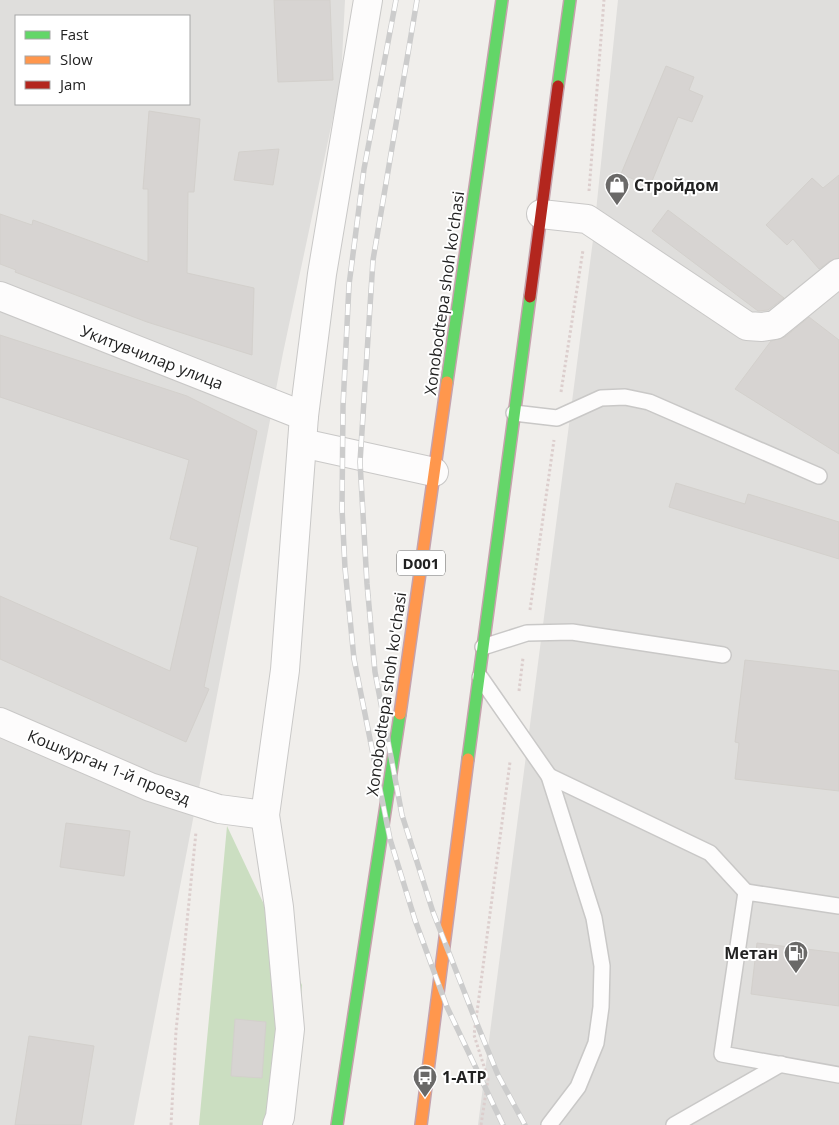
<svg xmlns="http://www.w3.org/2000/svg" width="839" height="1125" viewBox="0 0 839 1125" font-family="'Open Sans',sans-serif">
<rect width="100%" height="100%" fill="#f0eeeb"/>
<g fill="#dfdedc" fill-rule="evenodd">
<path d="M0,0H345L341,80L283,353L134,1125H0ZM16,16H189V104H16Z"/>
<polygon points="618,0 839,0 839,1125 478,1125 593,240"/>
</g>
<polygon fill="#cbdec1" points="227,826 302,985 292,1125 199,1125"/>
<g fill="#d7d4d2" stroke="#d3d0cc">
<polygon points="274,0 330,0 333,80 278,82"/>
<polygon points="666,66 694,77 689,90 703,96 692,122 678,117 650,186 621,174"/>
<polygon points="149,111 200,119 194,192 188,192 187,273 254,288 252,355 147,322 15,272 16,270 0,264 0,214 32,225 33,220 148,262 148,189 143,189"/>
<polygon points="279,149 273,185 234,180 239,152"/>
<polygon points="839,175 839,258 830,261 819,269 793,239 787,245 766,225 812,178 823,188"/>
<polygon points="668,210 745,268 784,298 768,310 758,311 652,231"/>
<polygon points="809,317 839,340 839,454 735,389 771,341 785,337"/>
<polygon points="0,335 187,396 257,431 204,687 209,689 186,742 0,659 0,596 170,671 198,547 170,539 189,460 0,397"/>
<polygon points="676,483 745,504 748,494 839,522 839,559 669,507"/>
<polygon points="745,660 839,671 839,791 735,779 739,743 735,742"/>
<polygon points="66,823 130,831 124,876 60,867"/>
<polygon points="757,943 839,953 839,1006 751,994"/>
<polygon points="235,1019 266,1022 262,1078 231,1076"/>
<polygon points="29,1036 94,1046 81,1125 15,1125"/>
</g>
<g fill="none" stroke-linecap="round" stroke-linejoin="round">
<defs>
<g id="lane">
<polyline points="514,413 557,418 601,398 625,397 649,402 819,476"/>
<polyline points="483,647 527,633 572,632 723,655"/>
<polyline points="480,677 549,776 594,918 602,966 601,1007 596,1043 578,1087 549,1125"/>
<polyline points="549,776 710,853 746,892"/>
<polyline points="839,906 746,892 722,1054 839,1075"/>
<polyline points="674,1125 781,1064"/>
</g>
<g id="street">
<polyline points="541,214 587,219 747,326 762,327 775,325 839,273"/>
<polyline points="0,296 304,416"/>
<polyline points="302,443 434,472"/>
<polyline points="0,722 150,787 219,809 265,815"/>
<polyline points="277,1125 280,1117 290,1029 279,907 265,815 285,670 304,416 322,274 368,0"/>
</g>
<g id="fast">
<polyline points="558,86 570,0"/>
<polyline points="447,382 502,0"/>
<polyline points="468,759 530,297"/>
<polyline points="337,1125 400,714"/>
</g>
<g id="slow">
<polyline points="400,714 447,382"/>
<polyline points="421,1125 468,759"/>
</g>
<polyline id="jam" points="530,297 558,86"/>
</defs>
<use href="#lane" stroke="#c9c8c7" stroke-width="18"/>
<use href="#street" stroke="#c9c8c7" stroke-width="30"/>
<use href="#fast" stroke="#c5a2ac" stroke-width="14"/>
<use href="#slow" stroke="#c5a2ac" stroke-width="14"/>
<use href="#jam" stroke="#c5a2ac" stroke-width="14"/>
<g stroke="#dccecd" stroke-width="3" stroke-dasharray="2.5 2.5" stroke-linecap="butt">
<polyline points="589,191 604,0"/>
<polyline points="561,392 583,250"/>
<polyline points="530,610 554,440"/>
<polyline points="519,691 523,658"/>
<polyline points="171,1125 176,1031 196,832"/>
<polyline points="481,1125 488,1079 474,1035 510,762"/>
</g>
<use href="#lane" stroke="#fdfcfc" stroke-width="15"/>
<use href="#street" stroke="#fdfcfc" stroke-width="28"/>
<use href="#fast" stroke="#63d668" stroke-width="11"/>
<use href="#slow" stroke="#ff974d" stroke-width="11"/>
<use href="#jam" stroke="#b3261e" stroke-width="11"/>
<defs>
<g id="rail">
<polyline points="396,0 364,169 349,285 343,406 342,509 345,568 354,659 390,839 415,920 447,1007 503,1125"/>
<polyline points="417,0 373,260 360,462 367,584 375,672 402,815 433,912 473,1014 498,1075 525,1125"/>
</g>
</defs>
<use href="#rail" stroke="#ccc" stroke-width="5.5"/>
<use href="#rail" stroke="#fff" stroke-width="4" stroke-dasharray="11" stroke-linecap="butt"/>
</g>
<defs>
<symbol id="shop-pin" viewBox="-11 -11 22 30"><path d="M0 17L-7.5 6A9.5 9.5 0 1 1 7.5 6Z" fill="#6a6968" stroke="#fff"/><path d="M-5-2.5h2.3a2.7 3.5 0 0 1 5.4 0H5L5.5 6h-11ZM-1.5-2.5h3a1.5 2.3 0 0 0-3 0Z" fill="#fff"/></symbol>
<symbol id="fuel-pin" viewBox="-11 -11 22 30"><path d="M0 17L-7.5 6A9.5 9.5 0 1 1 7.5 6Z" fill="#6a6968" stroke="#fff"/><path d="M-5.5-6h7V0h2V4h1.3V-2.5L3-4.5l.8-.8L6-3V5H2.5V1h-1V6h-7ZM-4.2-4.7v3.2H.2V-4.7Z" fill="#fff"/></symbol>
<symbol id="bus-pin" viewBox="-11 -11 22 30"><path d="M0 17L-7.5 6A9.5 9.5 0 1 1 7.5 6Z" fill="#6a6968" stroke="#fff"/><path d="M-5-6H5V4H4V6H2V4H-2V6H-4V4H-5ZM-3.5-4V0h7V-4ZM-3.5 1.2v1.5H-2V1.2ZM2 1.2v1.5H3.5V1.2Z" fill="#fff"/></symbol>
</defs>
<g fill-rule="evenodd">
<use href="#shop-pin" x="603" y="171" width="28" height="38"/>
<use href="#fuel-pin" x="782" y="939" width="28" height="38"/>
<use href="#bus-pin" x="411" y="1063" width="28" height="38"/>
</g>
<g text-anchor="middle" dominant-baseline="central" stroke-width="4" stroke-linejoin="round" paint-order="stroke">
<rect fill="#fff" stroke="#646464" stroke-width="1" x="397" y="550.5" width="48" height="25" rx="4"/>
<g font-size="15" font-weight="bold" fill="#222">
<text x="421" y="563">D001</text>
</g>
<g font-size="16" font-weight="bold" fill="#222" stroke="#fff" text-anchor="start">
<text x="634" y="185">Стройдом</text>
<text x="778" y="953" text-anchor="end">Метан</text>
<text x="442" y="1077">1-ATP</text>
</g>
<g font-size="16" fill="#222" stroke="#fff">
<text transform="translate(444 293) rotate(-82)">Xonobodtepa shoh ko'chasi</text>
<text transform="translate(152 357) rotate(21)">Укитувчилар улица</text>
<text transform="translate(386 694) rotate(-82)">Xonobodtepa shoh ko'chasi</text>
<text transform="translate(109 767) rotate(22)">Кошкурган 1-й проезд</text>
</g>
</g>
<rect x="15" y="15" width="175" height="90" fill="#ffffff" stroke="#a7a7a7"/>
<rect x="25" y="31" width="25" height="8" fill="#63d668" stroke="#a7a7a7"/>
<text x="60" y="40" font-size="15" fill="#222222">Fast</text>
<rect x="25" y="56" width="25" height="8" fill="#ff974d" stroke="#a7a7a7"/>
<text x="60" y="65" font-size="15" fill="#222222">Slow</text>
<rect x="25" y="81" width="25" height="8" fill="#b3261e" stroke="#a7a7a7"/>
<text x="60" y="90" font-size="15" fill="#222222">Jam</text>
</svg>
